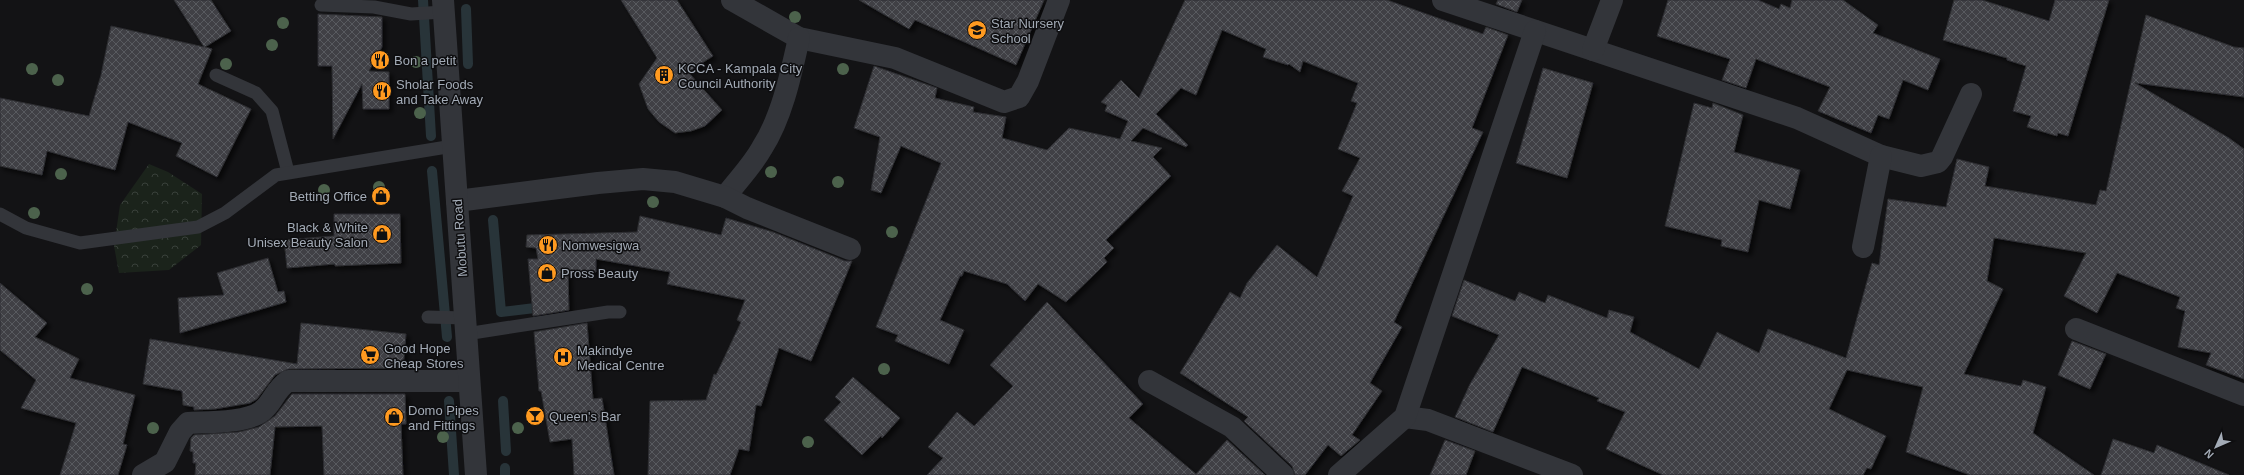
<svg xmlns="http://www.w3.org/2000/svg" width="2244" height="475" viewBox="0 0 2244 475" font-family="Arial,sans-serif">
<defs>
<pattern id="forest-crowns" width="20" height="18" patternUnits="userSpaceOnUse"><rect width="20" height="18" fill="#1b231b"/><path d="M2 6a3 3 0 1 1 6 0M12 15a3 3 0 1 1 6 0" fill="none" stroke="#39403a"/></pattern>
<pattern id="building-cross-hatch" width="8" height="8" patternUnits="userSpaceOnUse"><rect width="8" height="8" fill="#3f4145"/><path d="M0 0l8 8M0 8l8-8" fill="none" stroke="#585a5e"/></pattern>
<filter id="shadow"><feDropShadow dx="3.5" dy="3.5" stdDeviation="2" flood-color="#0009"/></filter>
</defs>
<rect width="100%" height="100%" fill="#131315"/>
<polygon fill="url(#forest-crowns)" points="149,164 168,172 202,194 201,245 169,270 119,273 114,246 120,205"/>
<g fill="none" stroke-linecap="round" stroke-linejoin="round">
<g stroke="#283439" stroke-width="10">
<polyline points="423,0 431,136"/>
<polyline points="466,9 468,64"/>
<polyline points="432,171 447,337"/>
<polyline points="493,220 501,312 535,308"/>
<polyline points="449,401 454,475"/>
<polyline points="503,401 506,451"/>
<polyline points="505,475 505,468"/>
</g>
</g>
<g fill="url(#building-cross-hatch)" stroke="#2d2d31" filter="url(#shadow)">
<polygon points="174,0 211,0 231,31 205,47 212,49 198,84 251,109 217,177 176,156 182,143 128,122 115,170 47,151 42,175 0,166 0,98 89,116 101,75 111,26 204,47"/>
<polygon points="621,0 677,0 713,56 688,72 722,110 705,126 691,131 675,133 659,122 648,109 639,84 657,58"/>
<polygon points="859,0 1044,0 1016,65 915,20 909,29"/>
<polygon points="1185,0 1387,0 1483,34 1486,27 1508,35 1472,128 1483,132 1394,322 1402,327 1370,383 1382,391 1352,435 1360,440 1341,456 1328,445 1305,475 1295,475 1292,466 1244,421 1248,417 1180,373 1230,292 1240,298 1247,283 1277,245 1317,277 1353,196 1342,191 1360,158 1338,149 1357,103 1351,101 1358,83 1303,61 1300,72 1289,64 1288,65 1263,57 1266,49 1222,30 1196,95 1181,88 1156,114 1188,145 1186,147 1143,128 1131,141 1162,148 1153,157 1171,176 1106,240 1114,248 1104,258 1107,262 1066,302 1038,284 1025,301 1007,284 964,271 962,276 960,276 940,320 964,330 949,364 895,341 898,335 876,327 941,163 901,146 881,193 871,190 880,137 854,128 874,66 937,88 935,98 974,107 973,112 1006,117 1002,138 1047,150 1069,128 1120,139 1128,121 1105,111 1107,105 1101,102 1121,80 1139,98"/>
<polygon points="1498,0 1522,0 1517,12 1496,4"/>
<polygon points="1668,0 1758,0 1779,9 1781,4 1790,8 1792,0 1843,0 1878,25 1873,33 1940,59 1928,90 1903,80 1889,119 1878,115 1871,133 1818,111 1830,87 1756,59 1746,88 1722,80 1730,59 1657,36"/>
<polygon points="1954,0 1982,0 2049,21 2055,0 2109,0 2068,136 2058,133 2057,136 2027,127 2031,116 2013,111 2026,66 2007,60 2007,58 1943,40"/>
<polygon points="318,14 382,17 382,47 369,71 389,72 389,109 363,109 362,84 333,139 332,66 318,66"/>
<polygon points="2146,15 2234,47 2244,48 2244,97 2135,83 2229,138 2244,149 2244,379 2206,365 2211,353 2178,347 2185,311 2176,308 2180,297 2117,273 2097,313 2064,296 2086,253 1994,238 1987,281 2003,289 1964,374 2021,386 2023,380 2046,387 2033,433 2094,475 1970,475 1906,452 1923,387 1847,370 1829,409 1886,436 1871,469 1867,468 1863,475 1663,475 1606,449 1625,412 1597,401 1599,398 1522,367 1493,432 1455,417 1470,384 1499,335 1452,316 1464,280 1515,301 1519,292 1545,303 1548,295 1607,318 1609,310 1634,317 1630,332 1699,369 1717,332 1759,353 1768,329 1846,358 1872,263 1879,265 1888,199 1946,207 1957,159 1989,167 1985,186 2096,205 2100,190 2106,191"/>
<polygon points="1543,68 1593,83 1567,178 1516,163"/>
<polygon points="1694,103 1712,108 1713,103 1743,115 1734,152 1800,170 1790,209 1759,200 1748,252 1721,246 1722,240 1665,226"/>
<polygon points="334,214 400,214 401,263 335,266 335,264 287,268 284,240 334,236"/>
<polygon points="640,216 721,235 726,218 773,232 845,261 852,261 811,361 779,348 761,406 756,405 749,451 739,449 730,475 648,475 650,401 706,400 714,374 716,375 741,322 737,320 745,300 667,284 670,272 596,259 596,272 568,273 569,310 533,316 528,259 538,259 536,248 526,247 527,235 637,232"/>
<polygon points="268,258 278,292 284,291 286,302 180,333 178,298 224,295 217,273"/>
<polygon points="0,283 47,323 35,337 79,359 70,378 135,395 123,444 127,445 118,475 60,475 76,423 21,408 36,380 0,350"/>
<polygon points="1047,302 1143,404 1129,418 1196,474 1227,440 1265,475 927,475 943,458 928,447 957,412 974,426 1013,386 990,365"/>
<polygon points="301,323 406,334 403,368 288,369 275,375 257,399 250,403 215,409 194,410 194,407 183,405 182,391 143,384 150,339 297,364"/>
<polygon points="587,323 593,399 602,398 614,475 574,475 572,439 550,442 541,391 539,391 534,332"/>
<polygon points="2072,341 2106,354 2090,389 2058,375"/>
<polygon points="853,377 900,418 882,438 881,436 862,455 824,420 841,402 835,397"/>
<polygon points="292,394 405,394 406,424 401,424 403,475 324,475 322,426 275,427 270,475 195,475 196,463 193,463 193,452 190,451 191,438 194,435 239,432 259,427 275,416"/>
<polygon points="2113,439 2154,453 2157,445 2229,475 2101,475"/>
<polygon points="1445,440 1475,451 1466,475 1430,475"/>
</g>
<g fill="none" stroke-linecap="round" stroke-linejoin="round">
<g stroke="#33353a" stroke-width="13">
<polyline points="321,5 374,7 411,14 444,12"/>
<polyline points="216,75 256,93 272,111 288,172"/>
<polyline points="0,214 26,228 80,243 198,227 225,213 276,175 453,146"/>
<polyline points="428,317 465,318"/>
<polyline points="466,334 608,312 620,312"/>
</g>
<g stroke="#33353a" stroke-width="22">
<polyline points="732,0 799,38 895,58 1004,102 1019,97 1028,81 1059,0"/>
<polyline points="1443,0 1797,118 1881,156 1921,166 1938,162 1942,157 1971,94"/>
<polyline points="1593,50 1612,0"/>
<path d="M725,197C737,181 752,166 762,148C782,117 791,74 799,38"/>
<polyline points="457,201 598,183 643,179 675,182 725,197 747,208 850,249"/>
<polyline points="1863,247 1881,156"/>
<polyline points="2076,329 2244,395"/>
<polyline points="1149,381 1232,427 1283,475"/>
<polyline points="1405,417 1428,420 1572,475"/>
<path d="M143,475L165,462L180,432L188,423C207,422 247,423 262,411C273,403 275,389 288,381H469"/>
<polyline points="1339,475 1405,417 1535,31"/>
</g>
<polyline stroke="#33353a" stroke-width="22" points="443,0 476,475"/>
</g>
<g fill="#4c624c">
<circle cx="795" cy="17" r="6"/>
<circle cx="283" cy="23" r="6"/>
<circle cx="272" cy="45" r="6"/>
<circle cx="416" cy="62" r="6"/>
<circle cx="226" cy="64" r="6"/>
<circle cx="32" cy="69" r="6"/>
<circle cx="843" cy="69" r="6"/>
<circle cx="58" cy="80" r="6"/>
<circle cx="420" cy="113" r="6"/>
<circle cx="771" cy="172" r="6"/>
<circle cx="61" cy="174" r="6"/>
<circle cx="838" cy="182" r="6"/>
<circle cx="379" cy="187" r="6"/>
<circle cx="324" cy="190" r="6"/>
<circle cx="653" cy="202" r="6"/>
<circle cx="34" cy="213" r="6"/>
<circle cx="892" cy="232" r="6"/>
<circle cx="87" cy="289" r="6"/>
<circle cx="884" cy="369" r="6"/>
<circle cx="153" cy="428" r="6"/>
<circle cx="518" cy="428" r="6"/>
<circle cx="443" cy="437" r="6"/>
<circle cx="808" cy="442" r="6"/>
</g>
<defs>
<symbol id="school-disc" viewBox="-11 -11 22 22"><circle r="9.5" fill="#ff9a20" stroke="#0e0e10"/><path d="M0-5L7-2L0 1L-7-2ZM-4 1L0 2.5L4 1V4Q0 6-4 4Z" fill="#111"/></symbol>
<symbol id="restaurant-disc" viewBox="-11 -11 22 22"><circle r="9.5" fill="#ff9a20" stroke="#0e0e10"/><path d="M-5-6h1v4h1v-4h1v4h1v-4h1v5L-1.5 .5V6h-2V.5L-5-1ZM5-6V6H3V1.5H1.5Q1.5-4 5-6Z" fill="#111"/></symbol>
<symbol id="building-disc" viewBox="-11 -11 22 22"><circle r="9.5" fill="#ff9a20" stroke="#0e0e10"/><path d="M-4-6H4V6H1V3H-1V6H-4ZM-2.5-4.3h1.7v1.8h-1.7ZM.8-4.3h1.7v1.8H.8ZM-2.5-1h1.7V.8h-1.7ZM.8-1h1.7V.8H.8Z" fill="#111"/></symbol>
<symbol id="shop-disc" viewBox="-11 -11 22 22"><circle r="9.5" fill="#ff9a20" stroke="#0e0e10"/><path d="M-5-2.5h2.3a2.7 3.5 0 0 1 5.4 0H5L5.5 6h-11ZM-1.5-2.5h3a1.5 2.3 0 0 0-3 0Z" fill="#111"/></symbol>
<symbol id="supermarket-disc" viewBox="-11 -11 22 22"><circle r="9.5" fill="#ff9a20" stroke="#0e0e10"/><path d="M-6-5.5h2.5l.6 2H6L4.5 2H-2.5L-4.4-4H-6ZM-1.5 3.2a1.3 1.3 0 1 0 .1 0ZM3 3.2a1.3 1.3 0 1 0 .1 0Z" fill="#111"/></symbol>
<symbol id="hospital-disc" viewBox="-11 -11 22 22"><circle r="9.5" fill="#ff9a20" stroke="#0e0e10"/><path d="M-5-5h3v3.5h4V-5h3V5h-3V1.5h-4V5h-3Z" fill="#111"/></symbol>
<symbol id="bar-disc" viewBox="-11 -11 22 22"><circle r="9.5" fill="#ff9a20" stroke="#0e0e10"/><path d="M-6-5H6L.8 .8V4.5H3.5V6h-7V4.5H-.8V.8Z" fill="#111"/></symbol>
</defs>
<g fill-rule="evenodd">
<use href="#school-disc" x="966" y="19" width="22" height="22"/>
<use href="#restaurant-disc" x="369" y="49" width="22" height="22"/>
<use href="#building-disc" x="653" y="64" width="22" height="22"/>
<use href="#restaurant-disc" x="371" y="80" width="22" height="22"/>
<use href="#shop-disc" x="370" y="185" width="22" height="22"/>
<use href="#shop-disc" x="371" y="223" width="22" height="22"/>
<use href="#restaurant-disc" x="537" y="234" width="22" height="22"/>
<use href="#shop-disc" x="536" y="262" width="22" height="22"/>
<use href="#supermarket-disc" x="359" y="344" width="22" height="22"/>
<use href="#hospital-disc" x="552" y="346" width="22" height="22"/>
<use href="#bar-disc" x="524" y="405" width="22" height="22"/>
<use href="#shop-disc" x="383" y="406" width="22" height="22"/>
</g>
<g text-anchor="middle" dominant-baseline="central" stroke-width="3" stroke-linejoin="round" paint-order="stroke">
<g font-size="13" fill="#a3abb6" stroke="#0e0e10" text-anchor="start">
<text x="991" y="23">Star Nursery<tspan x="991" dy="15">School</tspan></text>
<text x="394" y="60">Bon a petit</text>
<text x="678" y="68">KCCA - Kampala City<tspan x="678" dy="15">Council Authority</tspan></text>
<text x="396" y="84">Sholar Foods<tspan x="396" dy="15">and Take Away</tspan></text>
<text x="367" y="196" text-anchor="end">Betting Office</text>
<text x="368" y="227" text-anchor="end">Black &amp; White<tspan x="368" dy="15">Unisex Beauty Salon</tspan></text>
<text x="562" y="245">Nomwesigwa</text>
<text x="561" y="273">Pross Beauty</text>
<text x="384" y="348">Good Hope<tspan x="384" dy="15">Cheap Stores</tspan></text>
<text x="577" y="350">Makindye<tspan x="577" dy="15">Medical Centre</tspan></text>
<text x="408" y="410">Domo Pipes<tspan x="408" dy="15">and Fittings</tspan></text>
<text x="549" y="416">Queen's Bar</text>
</g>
<g font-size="13" fill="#a3abb6" stroke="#0e0e10">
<text transform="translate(460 238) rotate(-94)">Mobutu Road</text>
</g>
</g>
<g transform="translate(2216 447) rotate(225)" stroke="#0e0e10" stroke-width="3" paint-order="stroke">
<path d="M0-3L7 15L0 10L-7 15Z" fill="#a3abb6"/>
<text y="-6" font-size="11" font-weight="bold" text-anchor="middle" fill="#a3abb6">N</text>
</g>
</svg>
